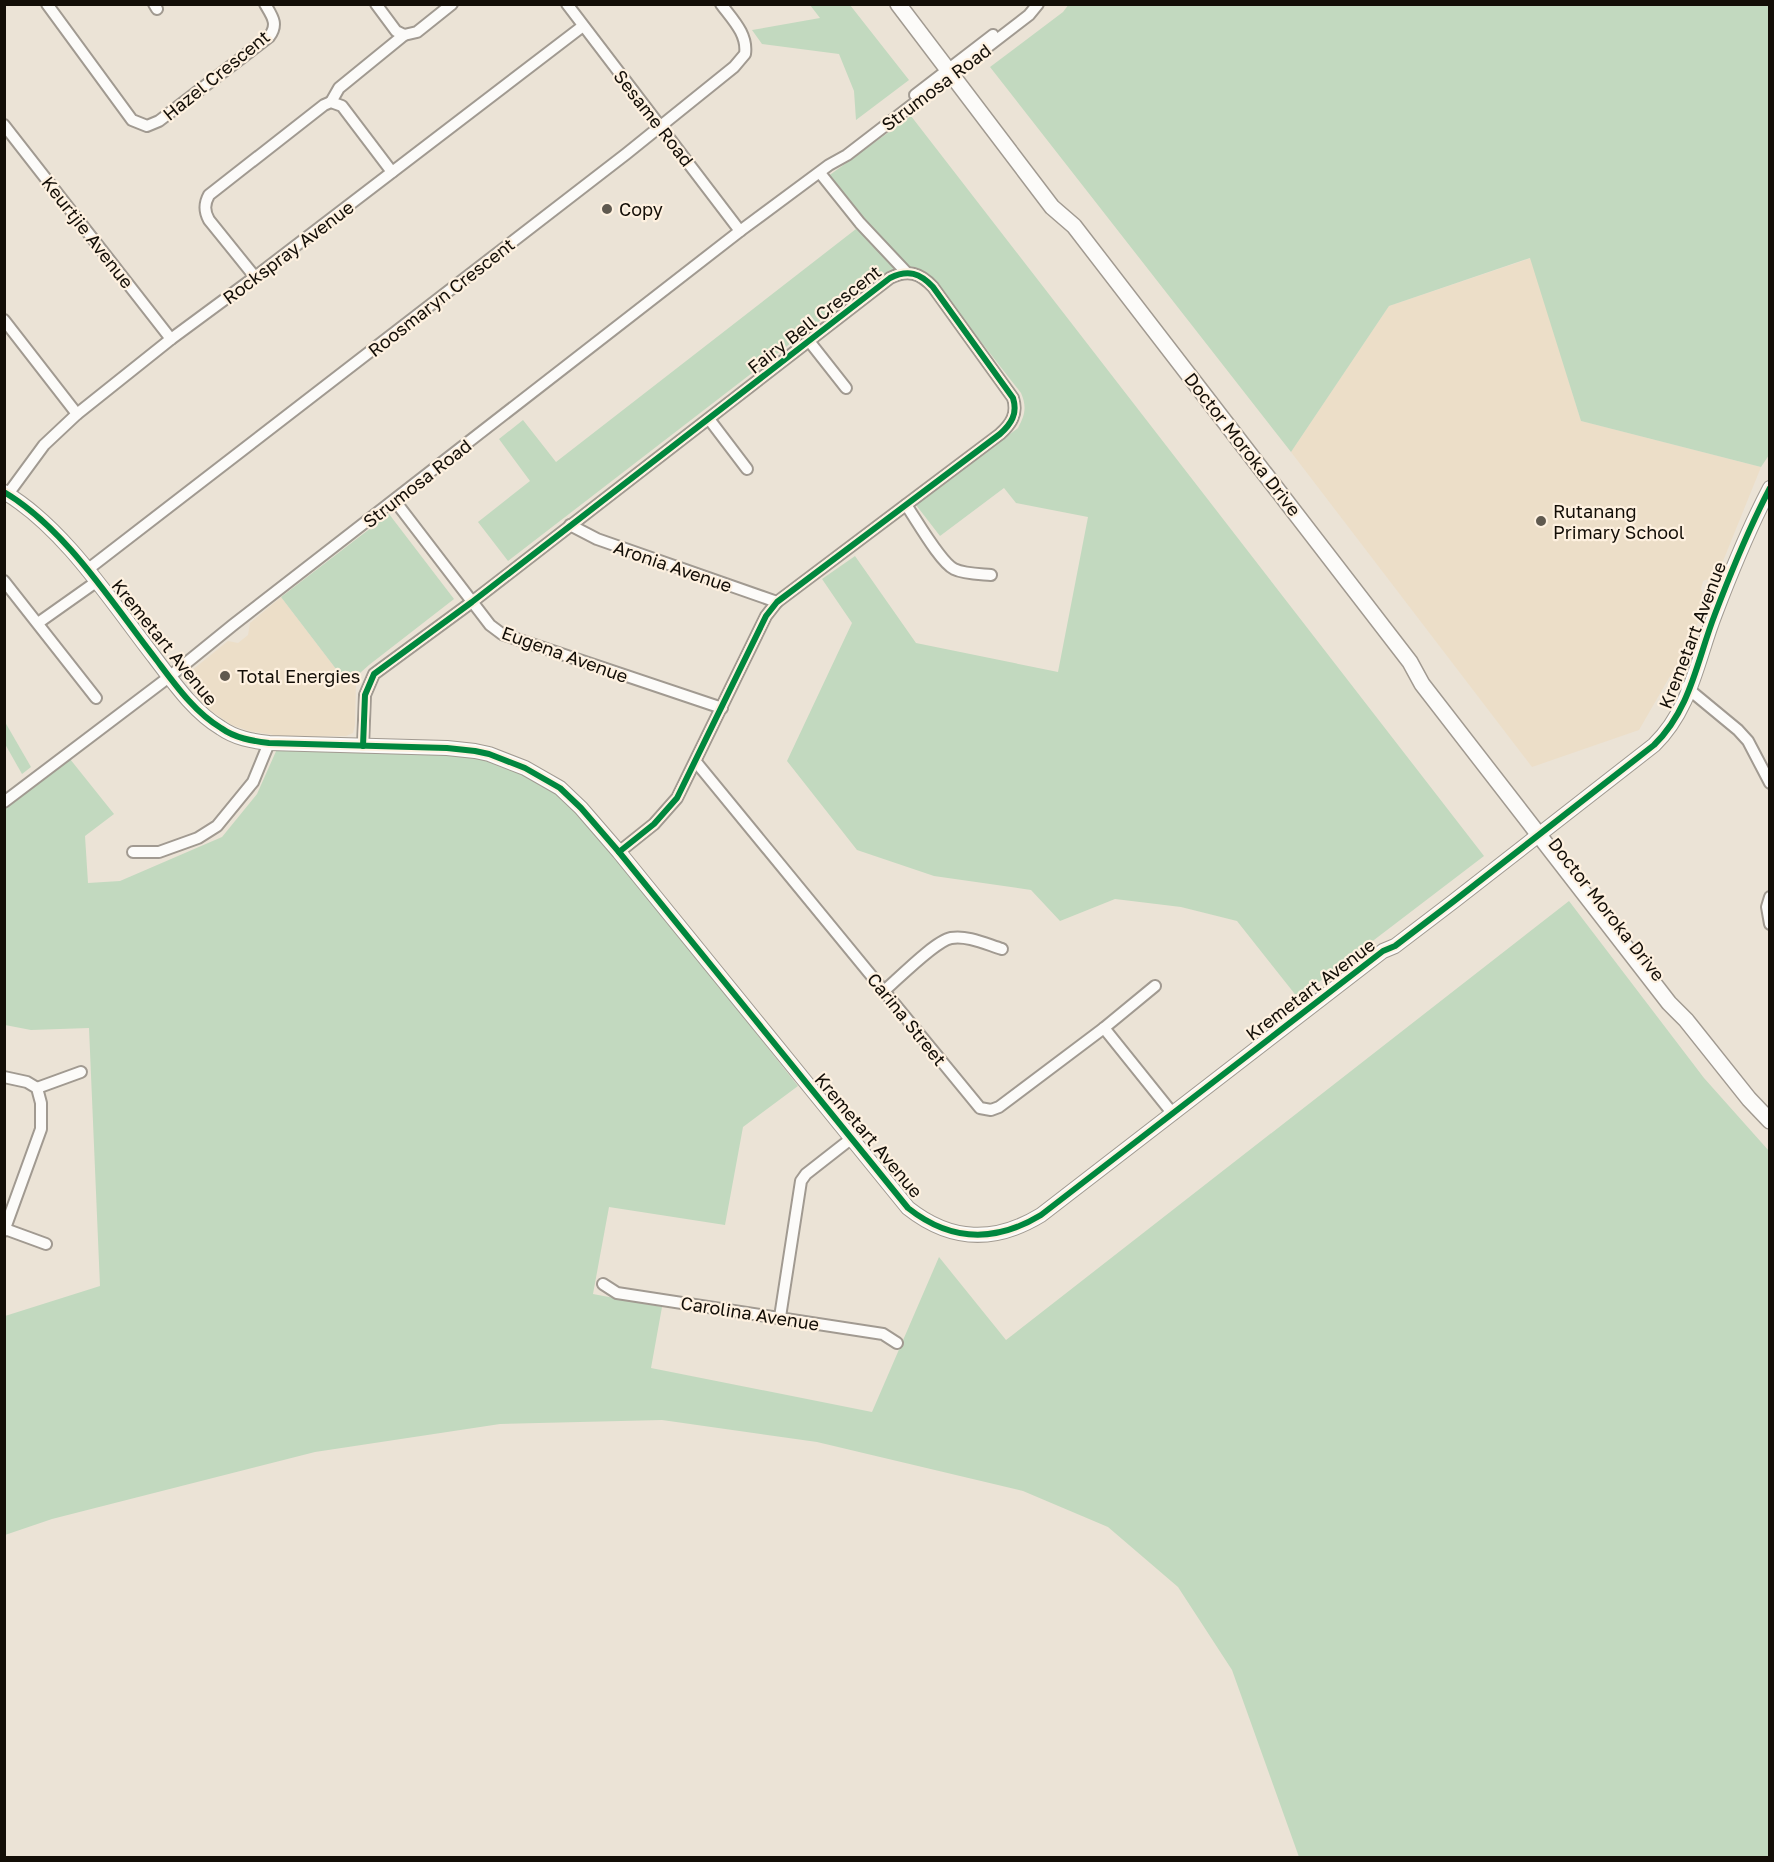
<svg xmlns="http://www.w3.org/2000/svg" width="1774" height="1862" viewBox="0 0 1774 1862" font-family="'Golos Text',sans-serif">
<rect width="100%" height="100%" fill="#ebe3d6"/>
<g fill="#ecdec8">
<polygon points="1531,258 1581,421 1761,467 1717,576 1703,581 1701,589 1706,601 1692,638 1639,730 1532,767 1291,452 1389,306"/>
<polygon points="281,597 346,682 356,683 355,725 353,733 346,736 286,737 249,731 232,725 205,707 188,682 188,676 191,671 228,641 238,643 248,635 250,623"/>
</g>
<g fill="#c2d9bf">
<polygon points="1069,4 1769,5 1769,455 1761,467 1581,421 1530,258 1389,306 1291,452 990,67 1063,12"/>
<polygon points="810,5 850,5 909,80 856,120 854,91 839,54 762,44 752,30 820,18"/>
<path d="M911,116L1484,856L1298,998L1237,921L1181,907L1115,899L1060,921L1031,890L934,876L857,850L787,761L852,623L822,579L855,556L916,643L1058,672L1088,517L1016,503L1004,488L940,536L916,505L1018,428C1025,415 1027,407 1021,393L929,275C907,265 899,268 878,276L508,561L478,522L530,481L499,439L523,420L556,462L856,229L820,182Z"/>
<polygon points="389,514 454,599 369,665 360,673 356,683 346,682 281,597"/>
<polygon points="5,722 31,767 22,774 5,744"/>
<polygon points="277,749 473,755 523,774 557,794 576,812 616,856 798,1086 743,1127 725,1225 609,1207 593,1294 662,1307 651,1368 872,1412 939,1257 1006,1340 1569,901 1704,1078 1769,1151 1769,1857 1299,1857 1232,1670 1178,1587 1108,1527 1023,1491 817,1442 662,1420 500,1424 315,1452 52,1519 5,1535 5,1316 100,1286 89,1028 31,1030 5,1025 5,809 70,759 114,814 85,836 88,883 120,881 222,837 257,794"/>
</g>
<g fill="none" stroke-linecap="round" stroke-linejoin="round">
<defs>
<g id="minor">
<path d="M47,4L132,120L147,126L159,121L269,37C279,24 272,16 265,4"/>
<polyline points="154,4 157,9"/>
<polyline points="376,4 396,31 404,35 417,32 452,4"/>
<polyline points="567,4 740,231"/>
<polyline points="915,95 993,35"/>
<polyline points="331,102 339,88 404,35"/>
<polyline points="4,125 171,339"/>
<polyline points="820,173 860,223 907,273"/>
<path d="M255,277L209,220C204,211 204,204 209,195L324,105L331,102L342,106L392,172"/>
<polyline points="4,320 77,414"/>
<polyline points="809,341 846,388"/>
<polyline points="709,419 747,469"/>
<polyline points="8,494 44,445 77,414 171,339 255,277 583,26"/>
<polyline points="395,501 490,625 502,634 722,708"/>
<path d="M906,505C916,519 940,562 954,569C964,574 980,574 991,575"/>
<polyline points="570,525 597,539 777,602"/>
<path d="M87,570L626,154L734,67L745,54C748,34 732,19 721,4"/>
<polyline points="4,581 96,698"/>
<polyline points="38,623 96,582"/>
<polyline points="1686,687 1738,730 1748,741 1770,783"/>
<path d="M363,746L365,695L374,674L472,602L890,278C908,269 920,273 933,287L1013,398C1018,414 1011,424 1000,434L777,602L766,616L677,798L654,824L619,852"/>
<polyline points="696,762 980,1108 991,1110 999,1107 1104,1028 1155,986"/>
<polyline points="4,802 169,677 233,625 740,231 829,165 847,155 1029,15 1038,4"/>
<polyline points="133,852 159,852 198,838 217,826 253,782 269,743"/>
<polyline points="1770,897 1767,907 1770,924"/>
<path d="M884,991C898,979 935,941 951,938C967,935 986,944 1002,949"/>
<polyline points="1104,1028 1173,1114"/>
<polyline points="4,1077 27,1082 37,1088 41,1103 41,1129 4,1231"/>
<polyline points="37,1088 81,1072"/>
<polyline points="5,1229 46,1244"/>
<polyline points="603,1284 617,1293 883,1334 897,1343"/>
<polyline points="780,1317 801,1181 806,1174 852,1138"/>
</g>
<path id="tertiary" d="M4,492C65,528 112,603 155,658C174,683 194,712 221,728C235,738 252,741 269,743L447,748L475,751L489,754L525,768L560,788L581,808L619,852L908,1208C951,1242 995,1243 1041,1215L1383,951L1395,946L1454,901L1654,745C1691,709 1697,660 1715,614C1731,572 1749,528 1770,488"/>
<polyline id="secondary" points="898,4 1052,207 1074,226 1410,662 1422,684 1669,1003 1686,1020 1749,1099 1770,1121"/>
</defs>
<use href="#minor" stroke="#a19a91" stroke-width="14"/>
<use href="#tertiary" stroke="#a19a91" stroke-width="16"/>
<use href="#secondary" stroke="#a19a91" stroke-width="18"/>
<use href="#minor" stroke="#fcfbf9" stroke-width="10"/>
<use href="#tertiary" stroke="#fcfbf9" stroke-width="14"/>
<use href="#secondary" stroke="#fcfbf9" stroke-width="15"/>
<defs>
<g id="cycleway">
<path d="M4,492C65,528 112,603 155,658C174,683 194,712 221,728C235,738 252,741 269,743L447,748L475,751L489,754L525,768L560,788L581,808L619,852L908,1208C951,1242 995,1243 1041,1215L1383,951L1395,946L1454,901L1654,745C1691,709 1697,660 1715,614C1731,572 1749,528 1770,488"/>
<path d="M363,746L365,695L374,674L472,602L890,278C908,269 920,273 933,287L1013,398C1018,414 1011,424 1000,434L777,602L766,616L677,798L654,824L619,852"/>
</g>
</defs>
<use href="#cycleway" stroke="#fef1e0" stroke-width="10"/>
<use href="#cycleway" stroke="#00873e" stroke-width="6"/>
</g>
<g fill="#5f594f" stroke="#fef1e0" stroke-width="2">
<circle cx="607" cy="209" r="6"/>
<circle cx="1541" cy="521" r="6"/>
<circle cx="225" cy="676" r="6"/>
</g>
<g text-anchor="middle" dominant-baseline="central" stroke-width="4.5" stroke-linejoin="round" paint-order="stroke">
<g font-size="18" fill="#130e07" stroke="#fef1e0">
<text transform="translate(216 75) rotate(-39)">Hazel Crescent</text>
<text transform="translate(936 87) rotate(-37)">Strumosa Road</text>
<text transform="translate(654 118) rotate(52)">Sesame Road</text>
<text transform="translate(88 232) rotate(52)">Keurtjie Avenue</text>
<text transform="translate(288 252) rotate(-37)">Rockspray Avenue</text>
<text transform="translate(441 297) rotate(-38)">Roosmaryn Crescent</text>
<text transform="translate(814 319) rotate(-38)">Fairy Bell Crescent</text>
<text transform="translate(1243 444) rotate(52)">Doctor Moroka Drive</text>
<text transform="translate(417 483) rotate(-38)">Strumosa Road</text>
<text transform="translate(673 566) rotate(19)">Aronia Avenue</text>
<text transform="translate(1692 635) rotate(-69)">Kremetart Avenue</text>
<text transform="translate(165 642) rotate(51)">Kremetart Avenue</text>
<text transform="translate(565 654) rotate(20)">Eugena Avenue</text>
<text transform="translate(1607 909) rotate(52)">Doctor Moroka Drive</text>
<text transform="translate(1310 989) rotate(-37)">Kremetart Avenue</text>
<text transform="translate(907 1019) rotate(51)">Carina Street</text>
<text transform="translate(869 1135) rotate(50)">Kremetart Avenue</text>
<text transform="translate(750 1313) rotate(9)">Carolina Avenue</text>
</g>
<g font-size="18" fill="#130e07" stroke="#fef1e0" text-anchor="start">
<text x="619" y="209">Copy</text>
<text x="1553" y="511">Rutanang<tspan x="1553" dy="21">Primary School</tspan></text>
<text x="237" y="676">Total Energies</text>
</g>
</g>
<rect width="1774" height="1862" fill="none" stroke="#130e07" stroke-width="12"/>
</svg>
